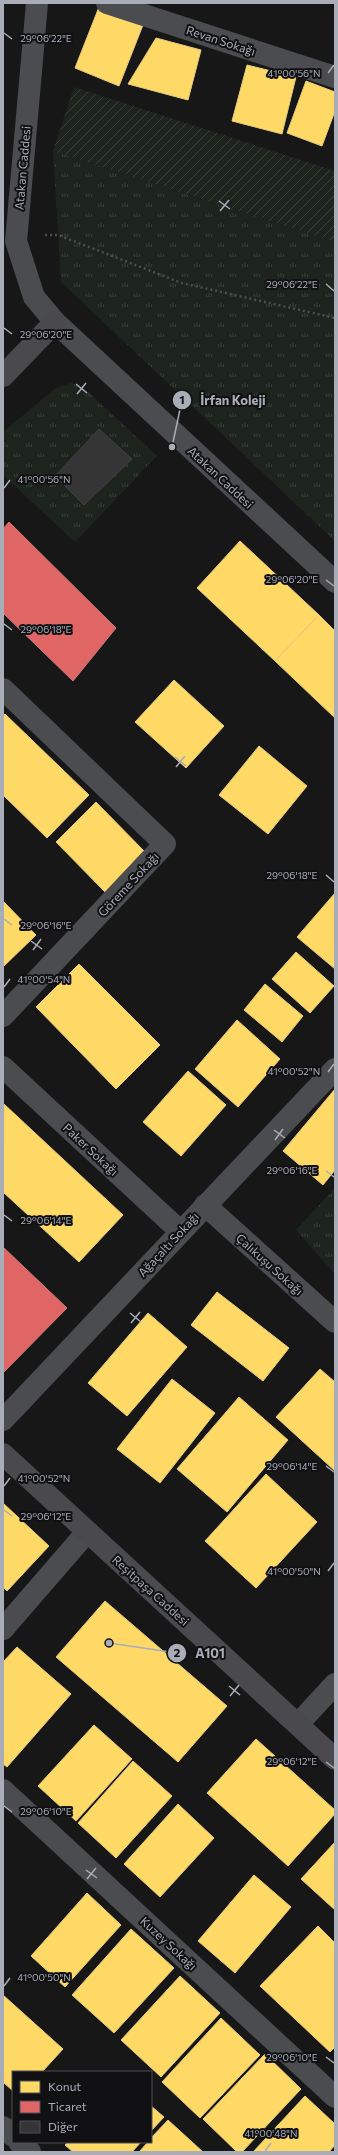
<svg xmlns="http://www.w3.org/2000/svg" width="338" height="2155" viewBox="0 0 338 2155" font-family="Commissioner,sans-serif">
<defs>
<pattern id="grass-tufts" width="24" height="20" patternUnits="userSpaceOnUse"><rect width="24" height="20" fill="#1d241e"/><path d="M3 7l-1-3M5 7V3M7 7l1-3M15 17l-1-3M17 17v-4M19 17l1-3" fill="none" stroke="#3b413d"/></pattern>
<pattern id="garden-furrows" width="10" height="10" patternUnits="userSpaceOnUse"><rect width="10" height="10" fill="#1d241e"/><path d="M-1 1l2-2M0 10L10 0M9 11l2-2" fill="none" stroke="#3b413d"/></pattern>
</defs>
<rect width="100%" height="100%" fill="#171717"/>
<g fill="url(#grass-tufts)">
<polygon points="53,151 335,242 335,541 61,282"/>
<polygon points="71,383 85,389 157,456 75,542 3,475 3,432 56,388"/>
<polygon points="335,1188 335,1274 296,1230"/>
</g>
<polygon fill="url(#garden-furrows)" points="74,87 335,171 335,242 53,151"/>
<g fill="#ffd966" stroke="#e5cc7f">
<polygon points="99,7 143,25 119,86 75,68"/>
<polygon points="156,38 201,50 188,100 128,84"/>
<polygon points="247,65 296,77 282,134 232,121"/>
<polygon points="306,81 335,92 335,111 322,146 287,133"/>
<polygon points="240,541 319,615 275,661 197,588"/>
<polygon points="319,615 335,631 335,718 275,661"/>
<polygon points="174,680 224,726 186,768 135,722"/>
<polygon points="5,714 89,795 47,838 3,795 3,716"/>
<polygon points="259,746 307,786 268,834 219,795"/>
<polygon points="96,802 146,853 106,893 56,842"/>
<polygon points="335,893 335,969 297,937"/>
<polygon points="3,901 36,935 3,967"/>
<polygon points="296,952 334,986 310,1013 272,979"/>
<polygon points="79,964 160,1045 116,1089 36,1007"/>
<polygon points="265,984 303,1016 282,1042 244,1010"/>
<polygon points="237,1020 280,1059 238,1107 195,1069"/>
<polygon points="188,1071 226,1105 181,1156 143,1122"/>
<polygon points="335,1089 335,1170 323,1185 283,1151"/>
<polygon points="4,1104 123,1215 79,1262 3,1192"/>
<polygon points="217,1292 289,1348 263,1381 191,1325"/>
<polygon points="148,1313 187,1347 127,1416 88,1383"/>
<polygon points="320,1369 335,1382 335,1471 276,1417"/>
<polygon points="172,1379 215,1413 160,1483 117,1449"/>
<polygon points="239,1397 288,1440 227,1512 177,1469"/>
<polygon points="266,1474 317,1522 256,1588 205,1541"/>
<polygon points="3,1503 49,1546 7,1591 3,1587"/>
<polygon points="105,1601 227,1706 178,1762 56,1657"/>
<polygon points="17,1647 71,1694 7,1767 3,1764 3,1662"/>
<polygon points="94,1725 132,1759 76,1821 38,1786"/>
<polygon points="256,1739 335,1810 335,1814 288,1866 207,1793"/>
<polygon points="133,1761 172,1796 116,1858 78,1823"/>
<polygon points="178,1804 214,1838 160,1897 124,1864"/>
<polygon points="335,1842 335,1910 301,1879"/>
<polygon points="254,1875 291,1907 235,1973 198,1941"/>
<polygon points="87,1893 121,1925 65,1987 31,1956"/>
<polygon points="318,1926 335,1943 335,2047 330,2052 260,1986"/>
<polygon points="131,1929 174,1968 114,2033 72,1995"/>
<polygon points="180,1976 220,2013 161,2077 121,2040"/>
<polygon points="3,1995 63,2049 42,2072 13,2072 13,2091 3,2082"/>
<polygon points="221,2018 260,2055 200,2118 162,2082"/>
<polygon points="265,2054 301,2089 242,2152 237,2152 203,2119"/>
<polygon points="305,2096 335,2124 335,2145 329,2152 253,2152"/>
<polygon points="151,2106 164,2117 151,2131"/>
<polygon points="168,2120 203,2152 139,2152 148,2142 151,2142 151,2138"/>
<polygon points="68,2142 141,2142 132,2152 73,2152 65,2145"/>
</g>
<g fill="#e06666" stroke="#cf7b7f">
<polygon points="9,522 116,628 73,681 3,613 3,529"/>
<polygon points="3,1247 67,1308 3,1373"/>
</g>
<polygon fill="#353536" stroke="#3f4043" points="99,429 132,459 84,505 55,476"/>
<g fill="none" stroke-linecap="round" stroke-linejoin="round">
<polyline stroke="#4d4e52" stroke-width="2.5" stroke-dasharray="2 3" stroke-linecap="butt" points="45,235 58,235 182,283 335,318"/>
<g stroke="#4b4c50" stroke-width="22">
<polyline points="37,3 16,241 34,297 55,322 335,582"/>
<polyline points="107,3 335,77"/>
<polyline points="3,689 165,844 3,1016"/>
<polyline points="3,1067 180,1231"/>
<polyline points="205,1205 335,1322"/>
<polyline points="3,1420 335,1069"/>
<polyline points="3,1629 87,1532"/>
<polyline points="298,1724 335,1684"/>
<polyline points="3,1790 335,2097"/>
<polyline points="3,2127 13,2136"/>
<polyline points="19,2142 30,2152"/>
</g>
<g stroke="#4a4a4e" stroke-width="22">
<polyline points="3,376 55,322"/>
<polyline points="3,1454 335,1759"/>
</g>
</g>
<path fill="none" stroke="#a8adb8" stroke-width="1.5" d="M4,33L12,39M328,73L334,65M219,201L230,209M220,211L229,200M326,284L334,291M4,328L12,334M76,384L87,393M77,394L86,383M4,488L10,480M326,580L334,586M4,624L12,630M175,757L186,766M176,767L185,756M326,875L334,882M4,919L12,925M31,941L42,949M33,950L41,939M4,987L10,979M328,1072L334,1064M274,1130L285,1138M275,1140L283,1129M326,1171L334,1177M4,1215L12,1221M130,1313L141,1322M131,1323L140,1312M326,1466L334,1472M4,1486L10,1478M4,1510L12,1516M328,1571L334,1563M229,1686L240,1695M230,1696L239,1685M326,1762L334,1768M4,1806L12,1812M86,1870L97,1878M87,1879L96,1868M4,1986L10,1978M326,2057L334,2063M265,2151L271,2143"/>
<g text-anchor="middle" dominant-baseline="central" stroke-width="4" stroke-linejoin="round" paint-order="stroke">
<g font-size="12" fill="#a8adb8" stroke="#111113">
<text transform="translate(221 40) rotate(18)">Revan Sokağı</text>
<text transform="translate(22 168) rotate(-85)">Atakan Caddesi</text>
<text transform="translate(221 477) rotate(43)">Atakan Caddesi</text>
<text transform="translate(128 884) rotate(-47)">Göreme Sokağı</text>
<text transform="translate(91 1149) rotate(43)">Paker Sokağı</text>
<text transform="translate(168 1244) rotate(-47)">Ağaçaltı Sokağı</text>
<text transform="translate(270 1264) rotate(42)">Çalıkuşu Sokağı</text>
<text transform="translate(151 1590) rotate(42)">Reşitpaşa Caddesi</text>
<text transform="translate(169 1943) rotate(43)">Kuzey Sokağı</text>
</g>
</g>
<g font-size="10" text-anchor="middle" fill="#a8adb8" stroke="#111113" stroke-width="4" stroke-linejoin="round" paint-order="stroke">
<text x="46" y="42">29°06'22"E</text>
<text x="294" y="77">41°00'56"N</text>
<text x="292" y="288">29°06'22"E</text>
<text x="46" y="338">29°06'20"E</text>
<text x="44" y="483">41°00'56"N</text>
<text x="292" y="583">29°06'20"E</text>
<text x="46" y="633">29°06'18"E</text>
<text x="292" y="879">29°06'18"E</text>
<text x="46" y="929">29°06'16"E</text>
<text x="44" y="983">41°00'54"N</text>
<text x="294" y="1075">41°00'52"N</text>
<text x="292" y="1174">29°06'16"E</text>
<text x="46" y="1224">29°06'14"E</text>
<text x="292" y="1470">29°06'14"E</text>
<text x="44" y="1482">41°00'52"N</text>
<text x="46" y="1520">29°06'12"E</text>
<text x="294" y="1575">41°00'50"N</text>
<text x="292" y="1765">29°06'12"E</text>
<text x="46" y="1815">29°06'10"E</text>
<text x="44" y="1981">41°00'50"N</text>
<text x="292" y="2061">29°06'10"E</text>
<text x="271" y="2137">41°00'48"N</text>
</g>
<path fill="none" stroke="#a8adb8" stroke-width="1.5" d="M172 447L182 400M109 1643L177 1653"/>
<g fill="#a8adb8" stroke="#111113" stroke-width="1.5">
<circle cx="172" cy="447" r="4"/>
<circle cx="109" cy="1643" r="4"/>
<circle cx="182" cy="400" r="10"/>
<circle cx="177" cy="1653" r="10"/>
</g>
<g font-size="12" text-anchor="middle" font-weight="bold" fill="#111">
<text x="182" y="404">1</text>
<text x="177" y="1657">2</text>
</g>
<g font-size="13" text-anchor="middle" font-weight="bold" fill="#a8adb8" stroke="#111113" stroke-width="4" stroke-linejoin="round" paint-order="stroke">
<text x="233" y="405">İrfan Koleji</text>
<text x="210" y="1658">A101</text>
</g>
<rect width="338" height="2155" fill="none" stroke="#a8adb8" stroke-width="8"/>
<rect x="12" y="2071" width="140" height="72" fill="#111113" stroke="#4d4f55"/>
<rect x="20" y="2081" width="20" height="12" fill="#ffd966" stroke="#4d4f55"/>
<text x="48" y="2091" font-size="12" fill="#a8adb8">Konut</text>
<rect x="20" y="2101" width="20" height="12" fill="#e06666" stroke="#4d4f55"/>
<text x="48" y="2111" font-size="12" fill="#a8adb8">Ticaret</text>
<rect x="20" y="2121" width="20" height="12" fill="#353536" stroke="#4d4f55"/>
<text x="48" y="2131" font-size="12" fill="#a8adb8">Diğer</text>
</svg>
